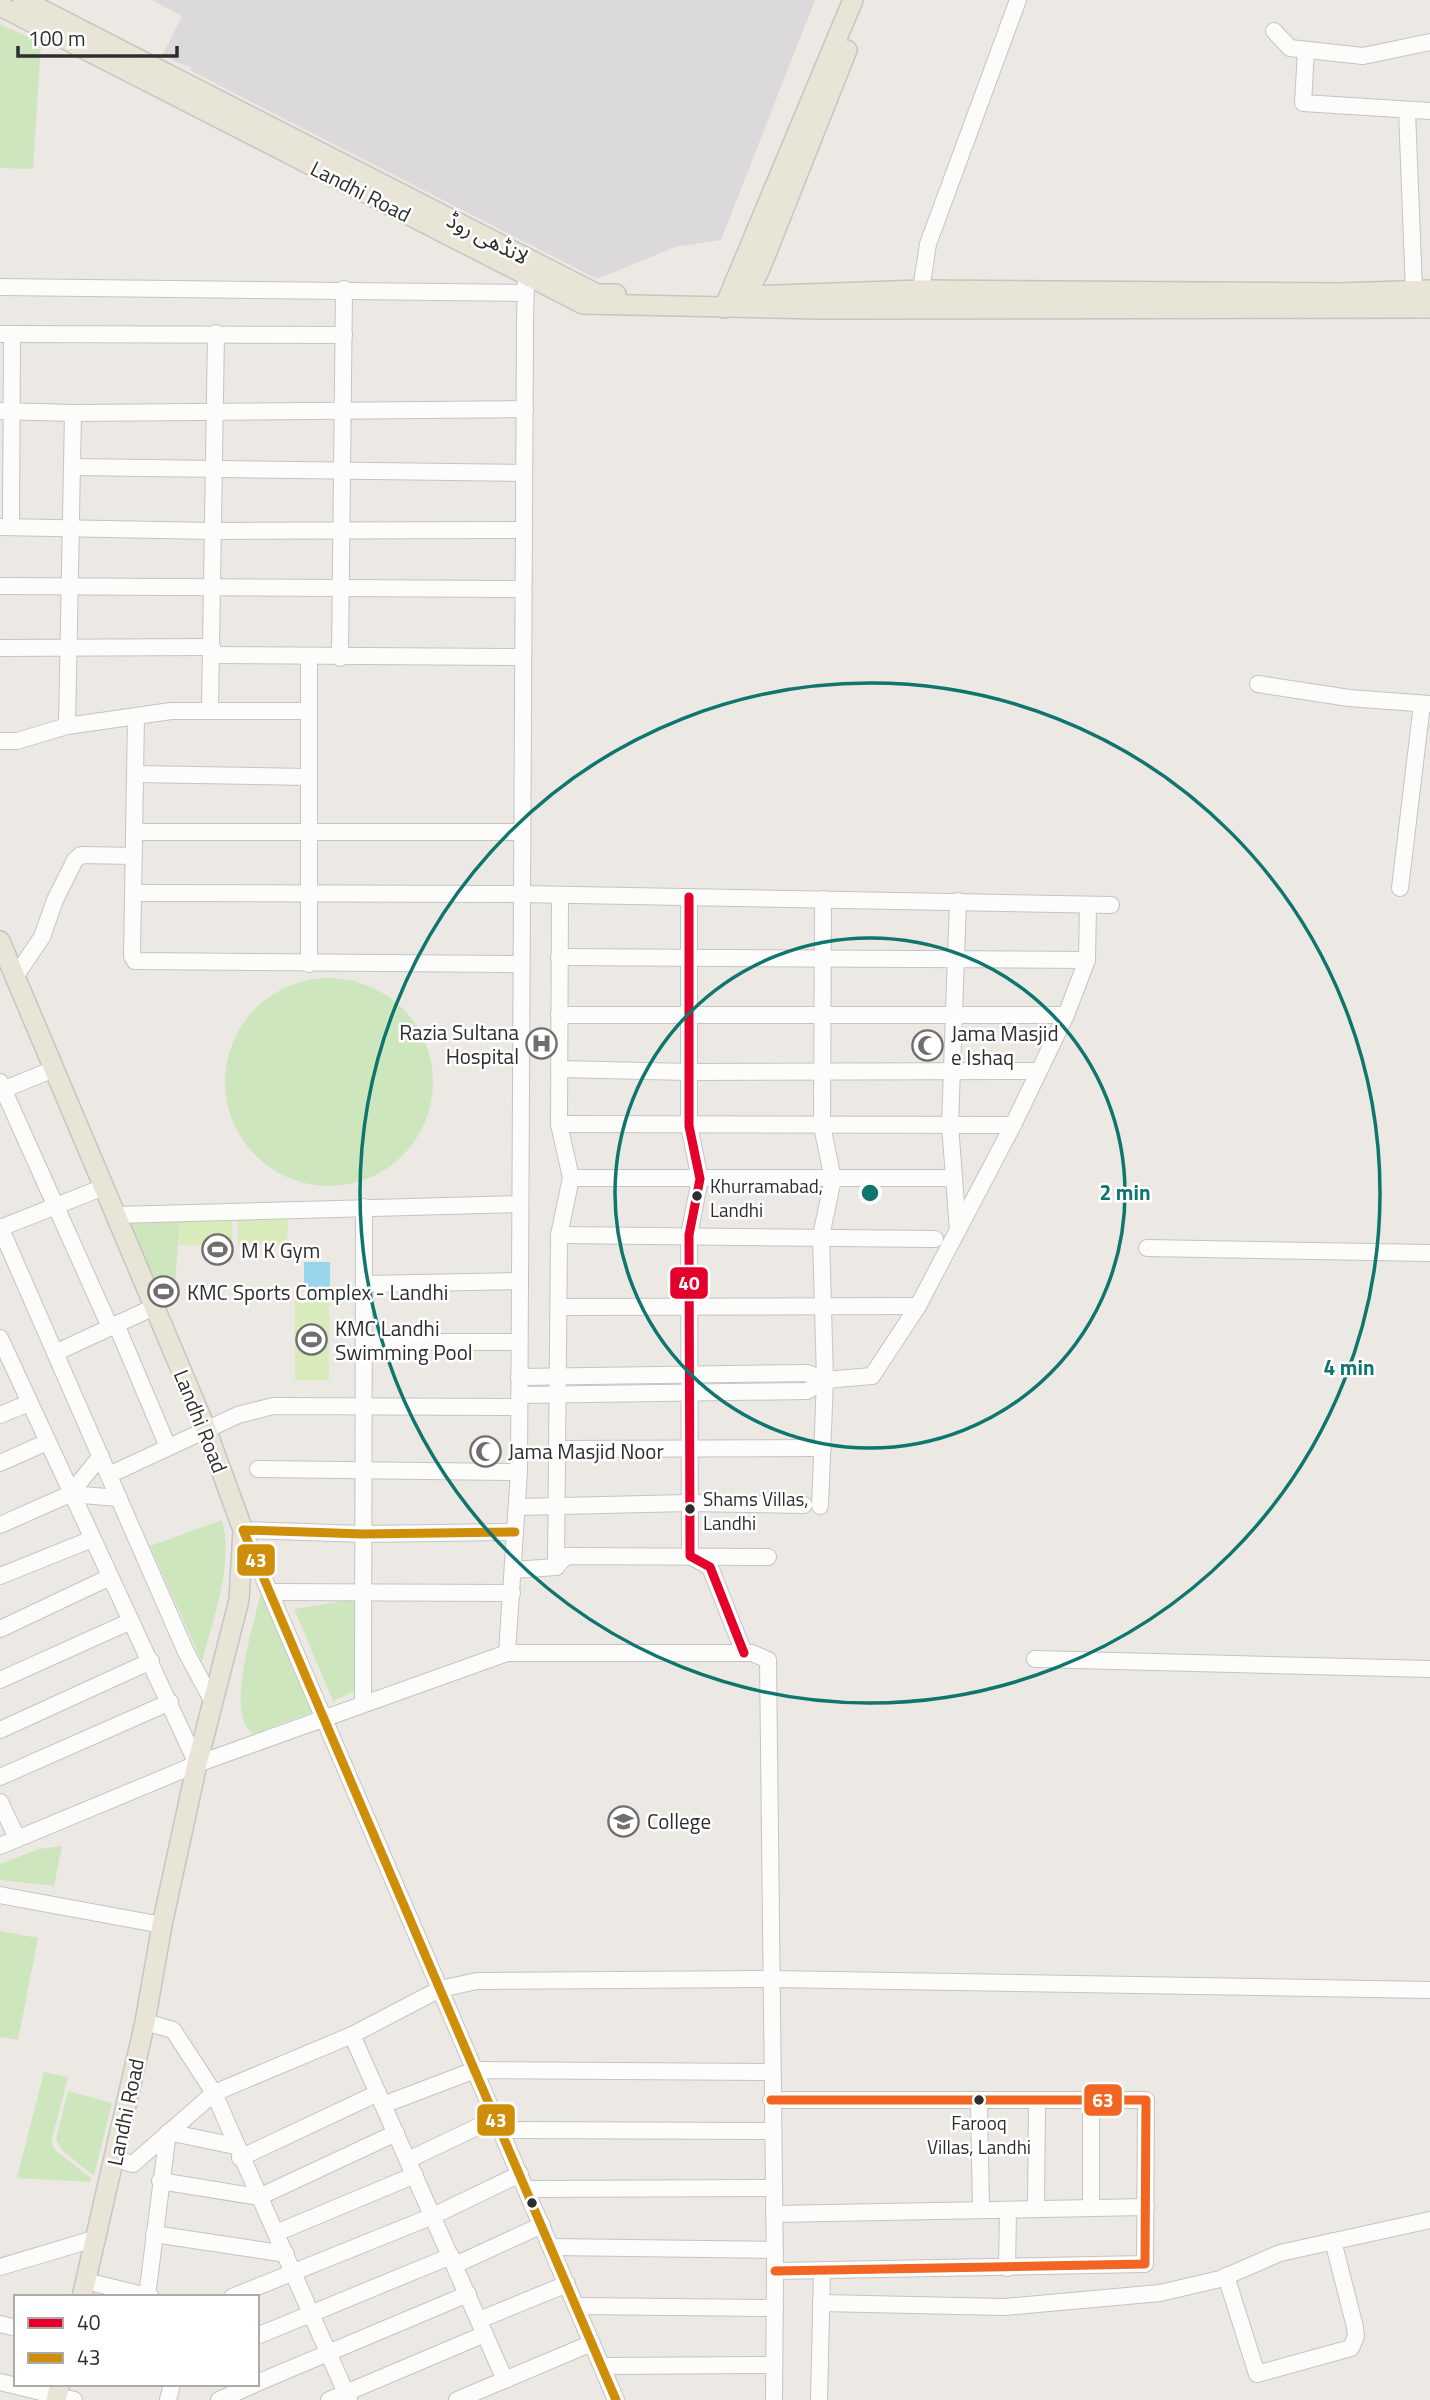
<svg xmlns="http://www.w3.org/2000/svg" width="1430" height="2400" viewBox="0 0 1430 2400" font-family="'Titillium Web','Noto Sans Arabic',sans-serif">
<rect width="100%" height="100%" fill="#ece8e4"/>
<polygon fill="#dcd9db" points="152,0 815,0 721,240 675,247 597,279 191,71 191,67 173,61 167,55 162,56 182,16"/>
<g fill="#cee6be">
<polygon points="0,24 41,43 33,169 0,168"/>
<circle cx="329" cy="1082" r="104"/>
<polygon points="180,1219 175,1283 156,1284 129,1221"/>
<path d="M222,1520C234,1565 213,1618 202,1662L150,1546Z"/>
<path d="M261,1592L313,1712L254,1734C223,1717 255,1621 261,1592Z"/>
<polygon points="356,1599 355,1691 333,1701 294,1609"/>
<polygon points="62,1846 54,1886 0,1880 0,1864 39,1849"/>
<polygon points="0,1931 38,1938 18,2040 0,2037"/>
<polygon points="44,2072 68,2077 51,2142 56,2151 91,2178 91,2182 17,2178"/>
<polygon points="68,2091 112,2103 94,2176 63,2151 56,2140"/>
</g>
<g fill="#d9eabb">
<polygon points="238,1218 288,1218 287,1246 238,1245"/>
<polygon points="180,1219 232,1220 232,1246 179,1245"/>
<rect x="295" y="1300" width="34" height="80"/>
</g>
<rect fill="#99d6ec" x="304" y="1262" width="26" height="26"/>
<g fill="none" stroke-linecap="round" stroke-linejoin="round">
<defs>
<g id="minor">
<polyline points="1274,31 1290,48 1363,56 1430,42"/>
<polyline points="1306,50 1303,103 1430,111"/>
<polyline points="1407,111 1414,290"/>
<polyline points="0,287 525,293"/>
<polyline points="921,290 928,244 1018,0"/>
<polyline points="0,334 344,335"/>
<polyline points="0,411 73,413 67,726"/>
<polyline points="73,413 525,409"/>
<polyline points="73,467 524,473"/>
<polyline points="0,527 213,531 524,530"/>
<polyline points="11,527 12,334"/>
<polyline points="0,586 523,589"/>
<polyline points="0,648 212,647"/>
<polyline points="211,655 523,657"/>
<polyline points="340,658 344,289"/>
<polyline points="1258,684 1349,698 1429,704"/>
<polyline points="210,710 216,333"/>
<polyline points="136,716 132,956 135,961 520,964"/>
<polyline points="0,741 17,741 67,726 171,711 309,711"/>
<polyline points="135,774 309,777"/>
<polyline points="135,832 521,832"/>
<polyline points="1400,888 1422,704"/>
<polyline points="134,893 521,894 1111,905"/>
<polyline points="689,897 689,1126 700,1179 689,1235 690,1556 710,1567 744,1653"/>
<polyline points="559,957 1087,960"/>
<polyline points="309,964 309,658"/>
<polyline points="15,977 42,937 55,900 75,860 81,855 134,856"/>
<polyline points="559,1015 1066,1015"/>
<polyline points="559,1069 689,1072 1038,1071"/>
<polyline points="0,1082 110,1327"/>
<polyline points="0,1091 54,1069"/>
<polyline points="559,1124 1013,1125"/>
<polyline points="571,1178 954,1178"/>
<polyline points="116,1215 519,1204"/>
<polyline points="0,1227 186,1652 213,1702"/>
<polyline points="0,1228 104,1187"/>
<polyline points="958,1230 950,1125 958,901"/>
<polyline points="559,1235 935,1239"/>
<polyline points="1147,1248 1430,1253"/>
<polyline points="364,1284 519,1281"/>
<polyline points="559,1307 918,1306"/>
<polyline points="116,1324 168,1447"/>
<polyline points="0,1338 197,1764"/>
<polyline points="364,1342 519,1342"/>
<polyline points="55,1353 154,1307"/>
<polyline points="519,1377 807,1373 825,1380 872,1376 918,1306 1013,1125 1066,1015 1087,960 1088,905"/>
<polyline points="519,1395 807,1391 825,1380"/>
<polyline points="0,1415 29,1403"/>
<polyline points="559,1449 823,1448"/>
<polyline points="0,1463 47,1442"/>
<polyline points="258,1469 519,1472"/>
<polyline points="109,1475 238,1415 273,1406 519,1407"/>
<polyline points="70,1494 101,1456"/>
<polyline points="820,1506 825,1380 821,1236 833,1179 822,1126 823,899"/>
<polyline points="517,1507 689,1503 804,1505"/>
<polyline points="0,1525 70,1494 119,1498"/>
<polyline points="515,1532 363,1534 243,1530 616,2400"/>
<polyline points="556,1567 559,1235 571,1178 559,1124 560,895"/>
<polyline points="513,1570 556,1567 566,1556 768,1557"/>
<polyline points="0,1576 92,1539"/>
<polyline points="270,1592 512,1593"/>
<polyline points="0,1629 110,1577"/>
<polyline points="507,1653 519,1472 525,323 526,276 530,267"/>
<polyline points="1035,1659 1430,1669"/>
<polyline points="0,1680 131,1621"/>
<polyline points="363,1703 364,1207"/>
<polyline points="0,1730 151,1661"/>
<polyline points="0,1777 170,1702"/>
<polyline points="0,1802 17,1838"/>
<polyline points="0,1846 197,1764 507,1653 752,1653 768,1660 775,2271 774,2400"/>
<polyline points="0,1895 162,1925"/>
<polyline points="145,2022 173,2030 214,2093 349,2400"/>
<polyline points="352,2035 505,2380"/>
<polyline points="771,2100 1146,2100 1145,2264 775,2271"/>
<polyline points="979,2101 981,2210"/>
<polyline points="383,2105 475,2070 771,2072"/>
<polyline points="501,2130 772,2131"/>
<polyline points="240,2158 378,2093"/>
<polyline points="115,2159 133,2164 214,2093 352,2035 440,1989 477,1981 771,1979 1430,1990"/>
<polyline points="408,2160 496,2118"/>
<polyline points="160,2181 259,2197 396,2133"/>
<polyline points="526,2189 773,2188"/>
<polyline points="1091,2208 1091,2101"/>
<polyline points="1036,2209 1037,2101"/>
<polyline points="774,2214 1146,2207"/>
<polyline points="276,2233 415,2175"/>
<polyline points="154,2234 286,2254"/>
<polyline points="551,2247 775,2250"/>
<polyline points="455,2265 542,2225"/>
<polyline points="0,2267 97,2238"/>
<polyline points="1007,2268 1008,2210"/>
<polyline points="1226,2276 1257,2374 1351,2348 1356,2336 1355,2327 1333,2241"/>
<polyline points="86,2281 151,2297"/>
<polyline points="147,2296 168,2132 235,2146"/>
<polyline points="232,2297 433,2216 520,2174"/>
<polyline points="821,2303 1004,2307 1160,2293 1220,2279 1280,2253 1430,2220"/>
<polyline points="576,2306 775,2308"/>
<polyline points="479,2320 567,2284"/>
<polyline points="0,2324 16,2328"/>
<polyline points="257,2336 451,2256"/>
<polyline points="602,2366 774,2365"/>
<polyline points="0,2382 74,2400"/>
<polyline points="257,2383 468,2294"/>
<polyline points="168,2400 172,2384"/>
<polyline points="219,2400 255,2384"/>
<polyline points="329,2400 485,2334"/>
<polyline points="457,2400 592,2343"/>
<polyline points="819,2400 822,2271"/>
</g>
<g id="major">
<polyline points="23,0 597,294 616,294"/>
<polyline points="0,6 583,304 819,309 1430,308"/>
<polyline points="751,296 921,290 1340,293 1430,290"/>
<polyline points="742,304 760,269 847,50"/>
<polyline points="724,308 853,0"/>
<polyline points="0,941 206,1429 243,1530 239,1600 197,1764 162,1925 145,2022 82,2297"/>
<polyline points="56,2400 60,2384"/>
</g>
</defs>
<use href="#minor" stroke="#c5c4c5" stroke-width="18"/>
<use href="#major" stroke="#c6c5c4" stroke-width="22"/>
<use href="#minor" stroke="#fcfcfb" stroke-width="16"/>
<use href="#major" stroke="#e8e4d6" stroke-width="19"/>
<defs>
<polyline id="bus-1" points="689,897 689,1126 700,1179 689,1235 690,1556 710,1567 744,1653"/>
<polyline id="bus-2" points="515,1532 363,1534 243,1530 616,2400"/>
<polyline id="bus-3" points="771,2100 1146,2100 1145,2264 775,2271"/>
</defs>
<use href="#bus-1" stroke="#fff" stroke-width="14"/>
<use href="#bus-2" stroke="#fff" stroke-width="14"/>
<use href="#bus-3" stroke="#fff" stroke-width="14"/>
<use href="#bus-1" stroke="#e4002b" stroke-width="9"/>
<use href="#bus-2" stroke="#cf8e09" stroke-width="9"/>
<use href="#bus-3" stroke="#f26522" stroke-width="9"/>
</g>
<g fill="none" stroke="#0f766e" stroke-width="3.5">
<circle cx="870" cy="1193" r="255"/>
<circle cx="870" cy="1193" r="510"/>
</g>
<defs>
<symbol id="hospital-ring" viewBox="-11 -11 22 22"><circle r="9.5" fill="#fff" stroke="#706f6e" stroke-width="1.5"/><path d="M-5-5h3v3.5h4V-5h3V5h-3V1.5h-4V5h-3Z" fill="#706f6e"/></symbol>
<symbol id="mosque-ring" viewBox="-11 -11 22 22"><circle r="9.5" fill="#fff" stroke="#706f6e" stroke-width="1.5"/><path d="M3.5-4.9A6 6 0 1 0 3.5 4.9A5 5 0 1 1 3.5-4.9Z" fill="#706f6e"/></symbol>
<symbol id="stadium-ring" viewBox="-11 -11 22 22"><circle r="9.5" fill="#fff" stroke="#706f6e" stroke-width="1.5"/><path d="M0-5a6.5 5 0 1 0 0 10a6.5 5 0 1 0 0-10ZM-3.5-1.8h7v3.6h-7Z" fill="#706f6e"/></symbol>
<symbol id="university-ring" viewBox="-11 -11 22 22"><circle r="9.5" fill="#fff" stroke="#706f6e" stroke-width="1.5"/><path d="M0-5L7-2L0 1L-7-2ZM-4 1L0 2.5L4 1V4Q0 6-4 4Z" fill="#706f6e"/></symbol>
</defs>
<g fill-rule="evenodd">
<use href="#hospital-ring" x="524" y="1026" width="35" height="35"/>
<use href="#mosque-ring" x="910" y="1028" width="35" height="35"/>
<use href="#stadium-ring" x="200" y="1232" width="35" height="35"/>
<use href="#stadium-ring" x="146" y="1274" width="35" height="35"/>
<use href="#stadium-ring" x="294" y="1322" width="35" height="35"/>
<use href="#mosque-ring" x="468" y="1434" width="35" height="35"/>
<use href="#university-ring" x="606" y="1804" width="35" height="35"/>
</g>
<g fill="#2e2e2e" stroke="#fff" stroke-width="2.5">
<circle cx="697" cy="1196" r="6"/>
<circle cx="690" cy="1509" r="6"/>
<circle cx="979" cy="2100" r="6"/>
<circle cx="532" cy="2203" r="6"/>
</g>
<g text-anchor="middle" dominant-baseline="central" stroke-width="5" stroke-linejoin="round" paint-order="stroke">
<g font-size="19" fill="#2e2e2e" stroke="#fff" text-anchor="start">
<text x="710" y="1185">Khurramabad,<tspan x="710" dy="24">Landhi</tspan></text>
<text x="703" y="1498">Shams Villas,<tspan x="703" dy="24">Landhi</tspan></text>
<text x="979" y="2122" text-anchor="middle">Farooq<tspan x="979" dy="24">Villas, Landhi</tspan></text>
</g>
<g font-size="21" fill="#2e2e2e" stroke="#fff">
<text transform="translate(361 191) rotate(27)">Landhi Road</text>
<text transform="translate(488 238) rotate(27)">لانڈھی روڈ</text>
<text transform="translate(201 1421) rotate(68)">Landhi Road</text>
<text transform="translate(125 2112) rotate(-78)">Landhi Road</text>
</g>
<g font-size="21" fill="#2e2e2e" stroke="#fff" text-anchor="start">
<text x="519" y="1032" text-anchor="end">Razia Sultana<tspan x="519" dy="24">Hospital</tspan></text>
<text x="951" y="1033">Jama Masjid<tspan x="951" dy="24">e Ishaq</tspan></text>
<text x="241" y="1250">M K Gym</text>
<text x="187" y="1292">KMC Sports Complex - Landhi</text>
<text x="335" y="1328">KMC Landhi<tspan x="335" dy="24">Swimming Pool</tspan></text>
<text x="508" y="1451">Jama Masjid Noor</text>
<text x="647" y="1821">College</text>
</g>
</g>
<circle cx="870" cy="1193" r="10" fill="#0f766e" stroke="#fff" stroke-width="3.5"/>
<g font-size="21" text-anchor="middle" font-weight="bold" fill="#0f766e" stroke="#fff" stroke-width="5" stroke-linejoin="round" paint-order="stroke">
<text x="1125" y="1200">2 min</text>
<text x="1349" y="1375">4 min</text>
</g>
<g stroke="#fff" stroke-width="2.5">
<rect x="669" y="1266" width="40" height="34" rx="7" fill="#e4002b"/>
<rect x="236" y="1543" width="40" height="34" rx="7" fill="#cf8e09"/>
<rect x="1083" y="2083" width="40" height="34" rx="7" fill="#f26522"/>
<rect x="476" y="2103" width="40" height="34" rx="7" fill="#cf8e09"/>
</g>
<g font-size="19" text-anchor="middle" font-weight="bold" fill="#fff">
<text x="689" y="1290">40</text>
<text x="256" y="1567">43</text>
<text x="1103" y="2107">63</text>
<text x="496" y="2127">43</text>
</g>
<rect x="14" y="2295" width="245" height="91" fill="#ffffff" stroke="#ababab" stroke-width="2"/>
<rect x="28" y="2318" width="35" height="10" fill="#e4002b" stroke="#ababab" stroke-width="2"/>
<text x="77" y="2330" font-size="21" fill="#2e2e2e">40</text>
<rect x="28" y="2353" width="35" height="10" fill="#cf8e09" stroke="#ababab" stroke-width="2"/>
<text x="77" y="2365" font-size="21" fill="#2e2e2e">43</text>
<path d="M18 46v10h159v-10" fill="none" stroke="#2e2e2e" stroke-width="3.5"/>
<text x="28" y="46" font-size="21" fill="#2e2e2e" stroke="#ffffff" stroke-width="5" paint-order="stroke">100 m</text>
</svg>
